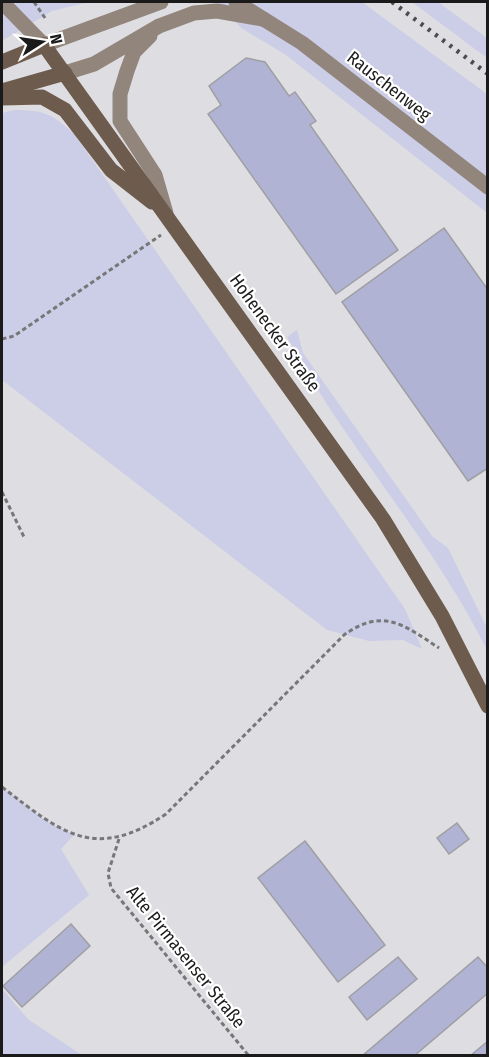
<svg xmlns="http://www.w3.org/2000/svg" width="489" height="1057" viewBox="0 0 489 1057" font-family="'Fira Sans Condensed',sans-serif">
<rect width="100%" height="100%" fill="#dedee2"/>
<g fill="#cccde7">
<polygon points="2,2 89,2 52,11 2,41"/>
<polygon points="218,2 362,2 487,94 487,213 286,55 241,28"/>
<polygon points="412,2 438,2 487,38 487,58"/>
<path d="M14,110C44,110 53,114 75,135L405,609L422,649L403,640L369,641L327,630L2,380V113Z"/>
<path d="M297,330L303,353L432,536L448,548L487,628V650C432,539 345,446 287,337Z"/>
<polygon points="2,787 45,820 74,835 61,849 89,895 2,967"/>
<polygon points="2,989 29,1020 82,1055 2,1055"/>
</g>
<g fill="#b0b3d4" stroke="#9f9fa3" stroke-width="1.5">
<polygon points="246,58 265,62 289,96 295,92 316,121 310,125 398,250 336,294 208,114 221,105 209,86"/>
<polygon points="444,228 488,290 488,468 468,481 342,302"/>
<polygon points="457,823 469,839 449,854 437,838"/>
<polygon points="305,841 385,945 338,982 258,878"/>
<polygon points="71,924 90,946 22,1007 3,986"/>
<polygon points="398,957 417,979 367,1020 349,997"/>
<polygon points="478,957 488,968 488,993 414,1056 362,1056"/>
<polygon points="488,1041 488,1056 470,1056"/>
</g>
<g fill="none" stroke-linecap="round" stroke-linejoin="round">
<g stroke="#777779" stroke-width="3" stroke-dasharray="4.5 3" stroke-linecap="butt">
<polyline points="34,2 45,18"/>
<polyline points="2,339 14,336 161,235"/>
<polyline points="2,492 24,537"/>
<path d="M2,787C62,833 94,862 166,814L344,635C383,607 404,625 439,648"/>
<polyline points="119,839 108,873 111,888 249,1056"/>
</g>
<g stroke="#92857c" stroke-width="15">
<polyline points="2,2 44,45 161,2"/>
<polyline points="236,2 302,43 488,187"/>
<polyline points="150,36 134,52 127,71 120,94 120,121 155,175 166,213"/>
<polyline points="65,73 94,64 159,26 194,13 217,11 263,19"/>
</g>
<g stroke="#6d5b4d" stroke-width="15">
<polyline points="2,62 44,45 383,519 442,616 488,706"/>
<polyline points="2,91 65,73"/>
<polyline points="2,98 42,97 65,110 111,170 152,202"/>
</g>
<polyline stroke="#4c4c4d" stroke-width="4.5" stroke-dasharray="3 6" stroke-linecap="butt" points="392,2 488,74"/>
</g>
<g text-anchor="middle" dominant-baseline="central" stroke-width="4.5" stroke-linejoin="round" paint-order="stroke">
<g font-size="18" fill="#1a1a1b" stroke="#fff">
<text transform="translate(389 86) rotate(38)">Rauschenweg</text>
<text transform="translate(275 333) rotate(54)">Hohenecker Straße</text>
<text transform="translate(186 957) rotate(51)">Alte Pirmasenser Straße</text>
</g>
</g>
<rect width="489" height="1057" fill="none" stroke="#1a1a1b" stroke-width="6"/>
<g transform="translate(42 42) rotate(78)" stroke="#ffffff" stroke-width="4.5" paint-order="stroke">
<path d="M0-4.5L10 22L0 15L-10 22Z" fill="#1a1a1b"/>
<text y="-9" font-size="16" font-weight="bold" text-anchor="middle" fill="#1a1a1b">N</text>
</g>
</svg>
